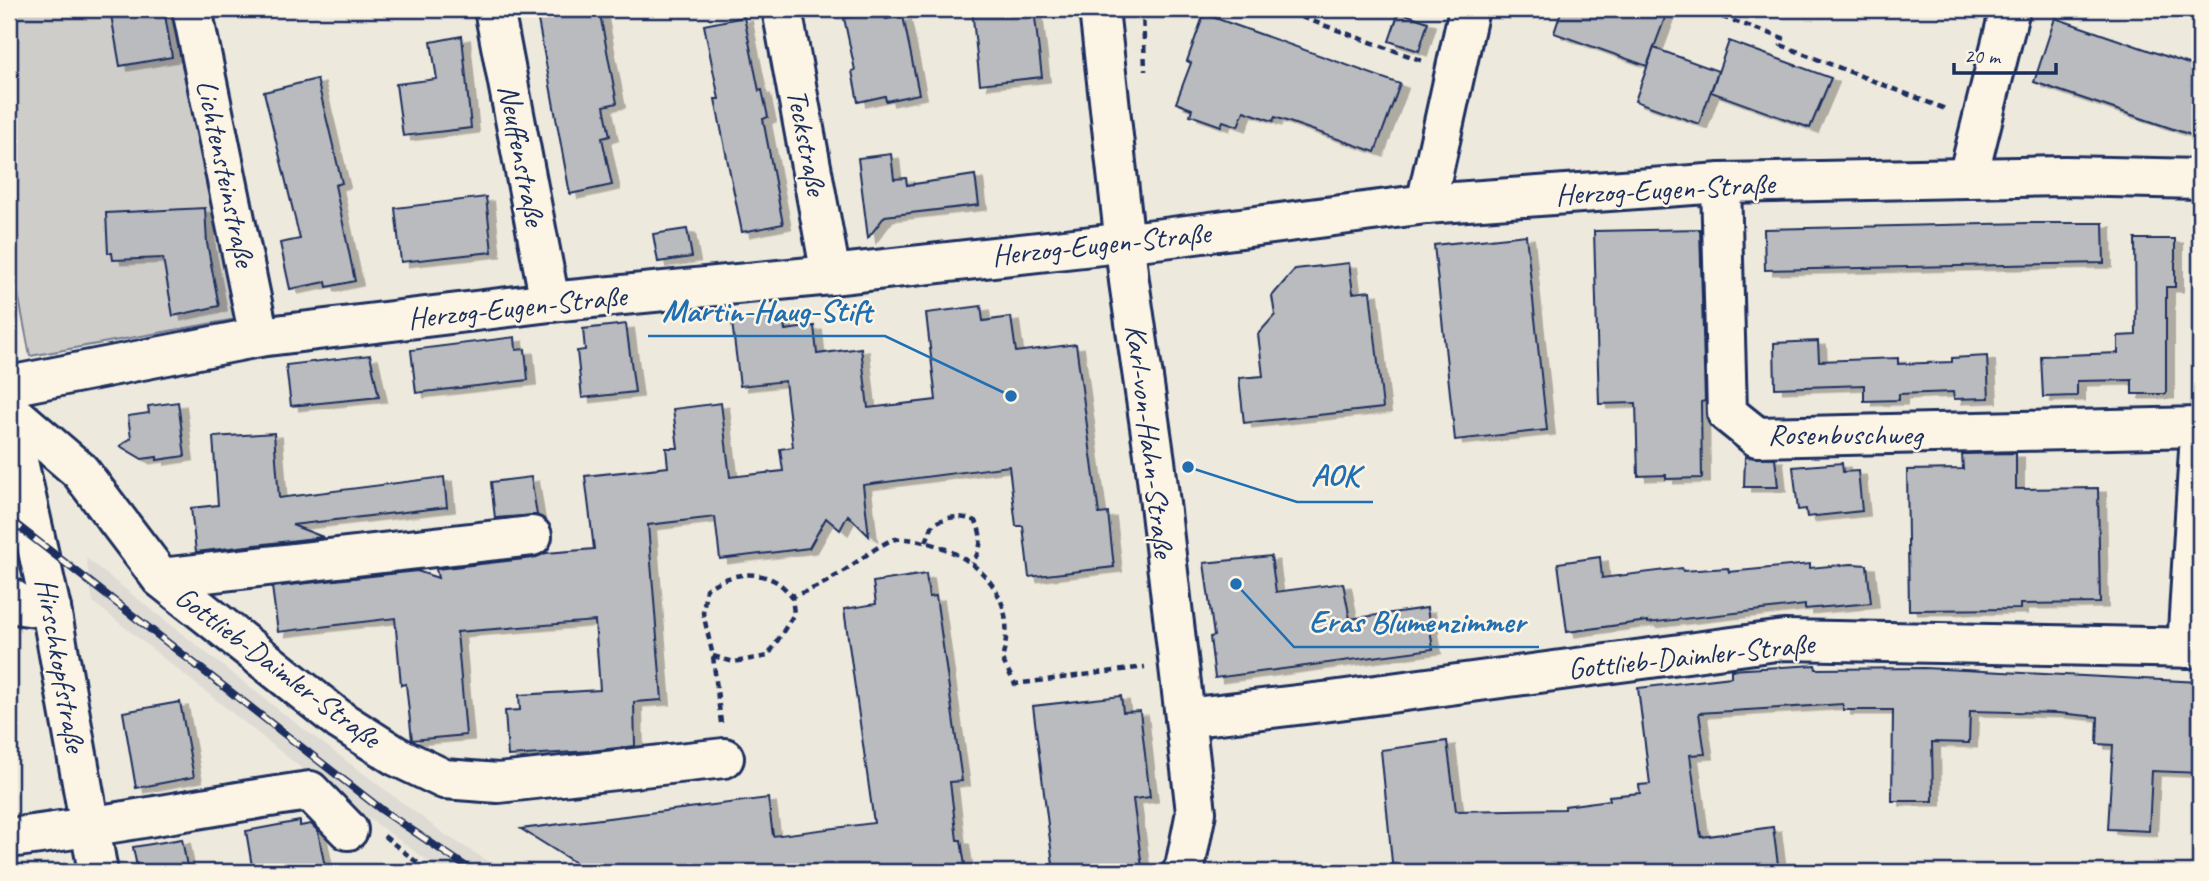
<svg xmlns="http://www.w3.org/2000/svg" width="2209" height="881" viewBox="0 0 2209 881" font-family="Caveat,sans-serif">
<defs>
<filter id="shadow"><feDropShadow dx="8" dy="4.5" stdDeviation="0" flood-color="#0004"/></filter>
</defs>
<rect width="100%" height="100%" fill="#eee9dd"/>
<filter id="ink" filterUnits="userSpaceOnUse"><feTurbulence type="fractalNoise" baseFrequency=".0143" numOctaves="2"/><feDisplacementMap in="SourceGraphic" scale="14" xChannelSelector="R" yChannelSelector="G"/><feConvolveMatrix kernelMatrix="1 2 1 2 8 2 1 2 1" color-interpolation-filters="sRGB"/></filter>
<g filter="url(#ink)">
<polygon fill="#dedbd4" points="86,558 289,718 447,836 506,872 443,872 315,779 93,602"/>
<polygon fill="#cfcdca" stroke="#757e94" stroke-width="2" points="9,9 172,9 236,319 30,356 9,247"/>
<g fill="#babbbe" stroke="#1b2f5e" stroke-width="2" filter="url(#shadow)">
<polygon points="110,9 164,9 172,57 120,66"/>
<polygon points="536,9 599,9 617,103 604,106 610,136 602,138 612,185 570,194"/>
<polygon points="972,9 1034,9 1042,77 980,84"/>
<polygon points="1562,9 1649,9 1666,15 1647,66 1554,33"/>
<polygon points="884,10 886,19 903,16 919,94 886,101 885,96 858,102 852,71 855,70 844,18"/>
<polygon points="1399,12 1428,22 1419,51 1389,41"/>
<polygon points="1204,14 1400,84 1375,152 1275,117 1273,121 1244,111 1238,126 1223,121 1221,126 1190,115 1192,109 1176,103 1191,63 1187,61"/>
<polygon points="744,17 759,91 762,90 768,117 763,119 783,224 742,232 715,99 719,99 704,25"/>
<polygon points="2055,18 2200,68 2200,138 2034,82"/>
<polygon points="462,36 471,128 403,136 396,84 437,79 431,42"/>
<polygon points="1729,41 1831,78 1810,128 1711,92"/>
<polygon points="1654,48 1718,71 1699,124 1635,101"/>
<polygon points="317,79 342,183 335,185 355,281 327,287 326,282 290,289 280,243 300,239 264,92"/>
<polygon points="891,154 894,179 906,178 907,185 975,175 979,205 885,216 868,238 858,158"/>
<polygon points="486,197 492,252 401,262 395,208"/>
<polygon points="205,208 207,243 219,306 173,316 163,258 113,260 112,253 108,253 106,213"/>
<polygon points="2029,223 2103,223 2104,263 1765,270 1764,229"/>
<polygon points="687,229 692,257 658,262 653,234"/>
<polygon points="1700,229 1705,401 1701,402 1702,478 1666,479 1666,475 1638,476 1636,403 1599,404 1594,231"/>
<polygon points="1526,235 1547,430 1455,440 1434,245"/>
<polygon points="2135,239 2175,239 2175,287 2166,287 2166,394 2132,394 2132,380 2077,381 2077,396 2043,397 2041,356 2118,353 2118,336 2136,335"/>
<polygon points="1349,263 1353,293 1370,291 1383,408 1244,423 1239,378 1263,376 1258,334 1275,315 1272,296 1295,269"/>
<polygon points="981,306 983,321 1011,317 1016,352 1076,344 1099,514 1108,513 1114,567 1029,577 1023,526 1016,526 1009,466 863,485 869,536 848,515 840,530 826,518 809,548 720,559 715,517 648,525 662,700 634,702 635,746 591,751 508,756 505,711 520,710 519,695 600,690 595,621 457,632 466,735 412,740 406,684 401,685 395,618 278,632 272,587 417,571 438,578 436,569 534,558 546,553 594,549 585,476 668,467 666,448 678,448 673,409 721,403 730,477 783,471 780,449 793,447 785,381 740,386 732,322 783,315 785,330 814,326 817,354 861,348 868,408 936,400 926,313"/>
<polygon points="626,324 635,392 582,398 577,351 585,350 583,329"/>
<polygon points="515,337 516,350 525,349 528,380 416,393 411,350"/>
<polygon points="1818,341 1819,361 1898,358 1898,364 1952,362 1952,358 1987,356 1989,398 1954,399 1953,392 1899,394 1899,400 1864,401 1864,385 1775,388 1774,343"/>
<polygon points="370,355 379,397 291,406 286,365"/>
<polygon points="178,402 185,456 157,460 157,457 142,459 120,446 131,438 128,416 149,413 148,406"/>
<polygon points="274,433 279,498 444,477 447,507 292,525 323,537 196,552 191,508 218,505 213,437"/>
<polygon points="2016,453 2016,489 2098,488 2100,603 2020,604 2020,609 1909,610 1907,470 1963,469 1962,454"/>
<polygon points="1745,457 1775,458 1778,487 1744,487"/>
<polygon points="1842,463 1843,472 1858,471 1862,511 1807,517 1806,509 1798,510 1793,467"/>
<polygon points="531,477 537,515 495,518 491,482"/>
<polygon points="1271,556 1276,592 1343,583 1350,619 1427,608 1433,649 1215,678 1210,637 1214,636 1204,563"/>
<polygon points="1600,557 1602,578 1682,568 1683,571 1728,568 1729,572 1810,564 1810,568 1851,564 1867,565 1871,603 1805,609 1805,605 1648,623 1648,621 1567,632 1558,563"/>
<polygon points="926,574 929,597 936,596 962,781 950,782 957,840 961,840 966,872 590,872 521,829 768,798 773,836 874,823 844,609 876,604 873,582"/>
<polygon points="1815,665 1816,669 1924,668 2200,682 2200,773 2152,771 2149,831 2108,829 2113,745 2097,744 2098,717 2058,713 1970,711 1969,743 1932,742 1933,801 1892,801 1893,710 1843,710 1843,704 1699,713 1705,754 1690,755 1701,837 1773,827 1779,872 1393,872 1381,750 1447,741 1456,811 1565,809 1565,806 1610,800 1609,796 1640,793 1639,785 1650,784 1638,688 1731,677 1731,670"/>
<polygon points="1121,696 1123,712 1140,711 1150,797 1133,799 1142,867 1101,872 1054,872 1033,706"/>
<polygon points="180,702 194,777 136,788 123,712"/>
<polygon points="300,821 300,826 311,824 318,831 326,872 253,872 246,831"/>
<polygon points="182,839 188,872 138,872 133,847"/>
</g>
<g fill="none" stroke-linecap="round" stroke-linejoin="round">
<defs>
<g id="minor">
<polyline points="192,9 259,337"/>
<polyline points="494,9 550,302"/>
<polyline points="782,9 831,275"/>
<polyline points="1099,9 1129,281 1155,461 1196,812 1185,867 1182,872"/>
<polyline points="1968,177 2010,9"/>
<polyline points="1721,183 1727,413 1757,437 2200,427"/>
<polyline points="1426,204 1469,9"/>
<polyline points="9,386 259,337 550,302 831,275 1164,238 1426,204 1721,183 2065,176 2200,179"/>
<polyline points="9,410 80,471 161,578 341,721 396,756 444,779 498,783 724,758"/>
<polyline points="161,578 532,536"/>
<polyline points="9,597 21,605 51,609"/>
<polyline points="2187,648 2200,434"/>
<polyline points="1185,718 1331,701 1784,640 2200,648"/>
<path d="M9,838C110,826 209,805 310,791L348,830"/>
</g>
<polyline id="major" points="9,421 51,609 98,872"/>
</defs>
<use href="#minor" stroke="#1b2f5e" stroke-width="44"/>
<use href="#major" stroke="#1b2f5e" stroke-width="44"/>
<g stroke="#1b2f5e" stroke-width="4.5" stroke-dasharray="7 5" stroke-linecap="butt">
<polyline points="1143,9 1145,71"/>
<polyline points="1279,9 1423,61"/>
<polyline points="1699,9 1783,38 1781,45 1948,110"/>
<path d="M926,542L933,524C948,516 959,515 976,521C983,537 982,549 972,563"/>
<polyline points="713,656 734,662 768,656 794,614 792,596"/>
<path d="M721,723L713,656L703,613L706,589C727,575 752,569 775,581C781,584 787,591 792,596C808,591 822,585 836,576C850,568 882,541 896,539C910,538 926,542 938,546C989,565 1018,605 1002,659L1015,684L1145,667"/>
<polyline points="384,836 429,872"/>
</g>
<use href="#minor" stroke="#fcf5e5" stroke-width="38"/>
<use href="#major" stroke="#fcf5e5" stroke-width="38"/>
<defs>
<polyline id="rail" points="9,519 382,810 474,872"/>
</defs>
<use href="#rail" stroke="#1b2f5e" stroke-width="8"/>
<use href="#rail" stroke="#fcf5e5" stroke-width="5" stroke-dasharray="16" stroke-linecap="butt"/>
</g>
</g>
<g text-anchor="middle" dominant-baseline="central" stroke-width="5" stroke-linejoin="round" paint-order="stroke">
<g font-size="30" fill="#1b2f5e" stroke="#fcf5e5">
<text transform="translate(807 142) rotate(79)">Teckstraße</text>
<text transform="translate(522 155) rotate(79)">Neuffenstraße</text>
<text transform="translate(226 173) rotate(78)">Lichtensteinstraße</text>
<text transform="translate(1665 189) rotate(-3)">Herzog-Eugen-Straße</text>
<text transform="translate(1101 244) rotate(-6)">Herzog-Eugen-Straße</text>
<text transform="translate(517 307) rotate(-6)">Herzog-Eugen-Straße</text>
<text x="1845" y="434">Rosenbuschweg</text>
<text transform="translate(1150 441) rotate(83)">Karl-von-Hahn-Straße</text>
<text transform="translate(1691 656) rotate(-6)">Gottlieb-Daimler-Straße</text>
<text transform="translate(61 665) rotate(80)">Hirschkopfstraße</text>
<text transform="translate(278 667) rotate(37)">Gottlieb-Daimler-Straße</text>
</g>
</g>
<path fill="none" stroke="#1f6fb2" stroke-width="2.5" d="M1011 396L885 336H648M1188 467L1297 502H1373M1236 584L1294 647H1539"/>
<g fill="#1f6fb2" stroke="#fcf5e5" stroke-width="2.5">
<circle cx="1011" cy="396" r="7"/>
<circle cx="1188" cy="467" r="7"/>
<circle cx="1236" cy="584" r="7"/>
</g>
<g font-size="32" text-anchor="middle" font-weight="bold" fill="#1f6fb2" stroke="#fcf5e5" stroke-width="5" stroke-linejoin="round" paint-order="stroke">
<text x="767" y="321">Martin-Haug-Stift</text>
<text x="1335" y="486">AOK</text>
<text x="1417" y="632">Eras Blumenzimmer</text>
</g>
<rect width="2209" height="881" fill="none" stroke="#fcf5e5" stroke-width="35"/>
<rect x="18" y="18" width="2174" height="846" fill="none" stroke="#1b2f5e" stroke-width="2.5" filter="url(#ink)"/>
<path d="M1954 63v10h102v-10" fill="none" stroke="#1b2f5e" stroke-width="3.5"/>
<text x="1964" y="63" font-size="21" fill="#1b2f5e" stroke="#fcf5e5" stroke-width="5" paint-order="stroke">20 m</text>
</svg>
